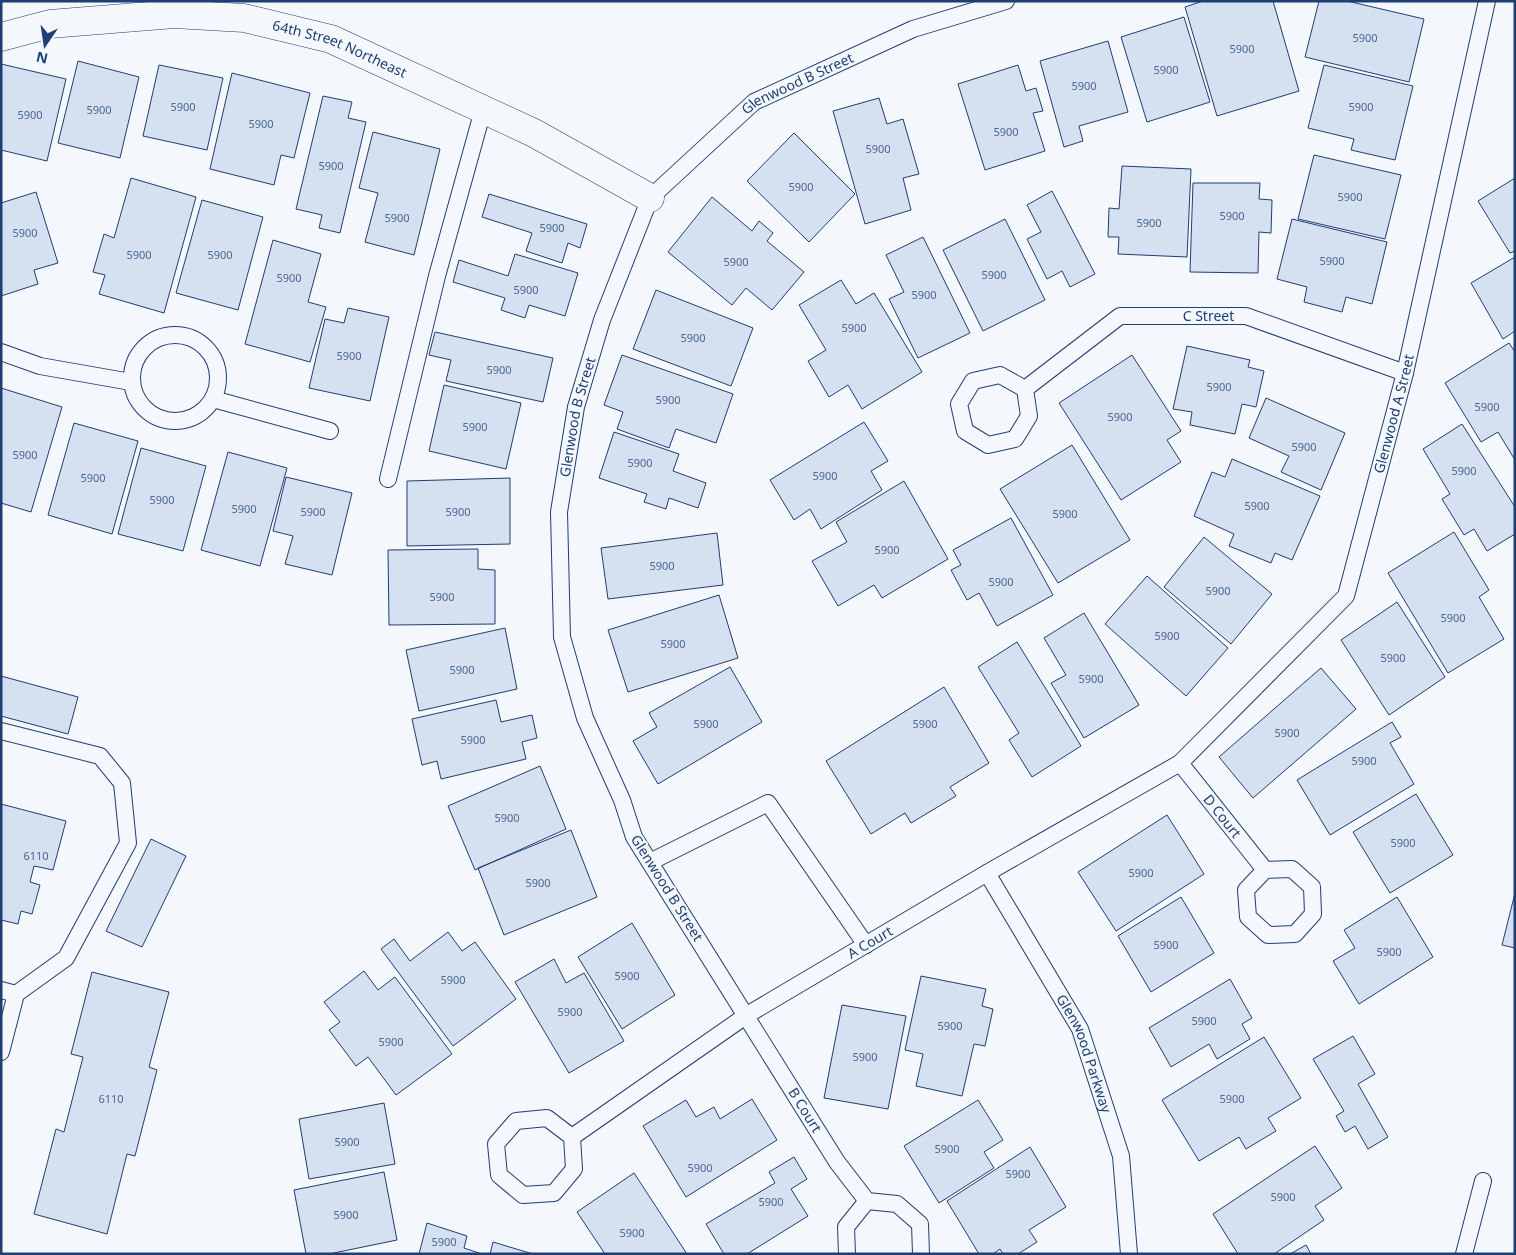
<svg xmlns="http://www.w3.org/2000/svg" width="1516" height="1255" viewBox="0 0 1516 1255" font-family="'Noto Sans',sans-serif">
  <rect width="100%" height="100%" fill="#f4f7fb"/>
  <!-- building -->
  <path fill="#d5e0f0" stroke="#1d3f73" d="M 1203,1 L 1273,1 L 1299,91 L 1217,116 L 1185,7 Z
    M 1319,1 L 1347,1 L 1424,19 L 1409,82 L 1305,57 Z
    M 1184,17 L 1210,102 L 1147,122 L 1121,37 Z
    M 1108,41 L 1128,112 L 1079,126 L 1083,141 L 1064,147 L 1040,61 Z
    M 78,61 L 139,77 L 120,158 L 58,143 Z
    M 1,64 L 66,79 L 47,161 L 1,150 Z
    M 159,65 L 223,78 L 207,150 L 143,136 Z
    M 1018,65 L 1026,91 L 1036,88 L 1043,111 L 1033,113 L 1045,151 L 985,170 L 958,84 Z
    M 1324,65 L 1413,86 L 1395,160 L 1351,150 L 1354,139 L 1308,128 Z
    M 232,73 L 310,93 L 294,158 L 281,155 L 274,185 L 210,169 Z
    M 323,96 L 352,102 L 348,118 L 366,122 L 340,233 L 319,228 L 322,215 L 296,209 Z
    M 879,98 L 887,124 L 903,119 L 919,174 L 903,178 L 911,210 L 865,224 L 833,111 Z
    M 373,132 L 440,149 L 414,255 L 365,242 L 378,193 L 359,188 Z
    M 794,133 L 855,194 L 809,242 L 747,181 Z
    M 1314,155 L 1401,175 L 1385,239 L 1298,219 Z
    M 1122,166 L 1191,169 L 1187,257 L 1118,254 L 1119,237 L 1108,237 L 1109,208 L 1119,209 Z
    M 131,178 L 196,197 L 164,313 L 99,294 L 105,275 L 93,272 L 104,234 L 114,238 Z
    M 1515,178 L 1515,251 L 1510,253 L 1478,201 Z
    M 1193,183 L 1260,183 L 1259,199 L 1272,200 L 1271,233 L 1259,232 L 1258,273 L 1190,272 Z
    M 1052,191 L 1095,274 L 1070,287 L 1062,271 L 1047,279 L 1027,239 L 1041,232 L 1027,205 Z
    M 36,192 L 58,263 L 34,270 L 38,284 L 1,296 L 1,203 Z
    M 489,194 L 587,224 L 580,248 L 568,243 L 562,263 L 526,251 L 532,233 L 482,217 Z
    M 712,197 L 752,231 L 759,221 L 773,233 L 767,241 L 804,272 L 772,310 L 746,288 L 732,305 L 668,252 Z
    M 202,200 L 263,217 L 238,310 L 176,293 Z
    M 1005,219 L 1045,300 L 983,331 L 943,250 Z
    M 1292,219 L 1387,242 L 1372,304 L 1346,297 L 1342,312 L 1304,302 L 1307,287 L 1277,279 Z
    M 923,237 L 970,333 L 918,358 L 889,299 L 904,292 L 886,255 Z
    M 273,240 L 321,254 L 308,302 L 326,307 L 310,362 L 245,344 Z
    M 515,254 L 578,273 L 565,316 L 529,305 L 525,318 L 501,310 L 505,298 L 453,282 L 459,260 L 508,276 Z
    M 1515,257 L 1515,331 L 1503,339 L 1471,283 Z
    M 841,280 L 856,304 L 874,293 L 922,372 L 862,409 L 848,385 L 829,397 L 808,361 L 826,350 L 799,305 Z
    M 656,290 L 753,328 L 731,386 L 633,349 Z
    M 348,308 L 389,317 L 370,401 L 309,388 L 325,319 L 344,323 Z
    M 435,332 L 553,358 L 543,402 L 446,381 L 451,360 L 429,355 Z
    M 1509,343 L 1515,352 L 1515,460 L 1498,432 L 1481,442 L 1445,383 Z
    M 1187,346 L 1250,360 L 1248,367 L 1264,371 L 1256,407 L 1242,404 L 1235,434 L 1190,425 L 1192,412 L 1173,409 Z
    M 622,355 L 733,394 L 716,443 L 676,429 L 669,448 L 617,429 L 623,412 L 604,405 Z
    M 1132,355 L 1181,431 L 1167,440 L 1181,462 L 1121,500 L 1059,403 Z
    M 444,385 L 521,403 L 506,469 L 429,451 Z
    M 1,388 L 62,407 L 31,512 L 1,503 Z
    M 1266,398 L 1345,433 L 1321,490 L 1281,472 L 1289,456 L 1249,438 Z
    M 864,422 L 888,461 L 871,471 L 882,490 L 821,529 L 810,509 L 794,520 L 770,480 Z
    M 74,423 L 138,441 L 112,534 L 48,515 Z
    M 1462,424 L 1515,507 L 1515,534 L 1487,551 L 1474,529 L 1464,535 L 1442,499 L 1450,494 L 1423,449 Z
    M 614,432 L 679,454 L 673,471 L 706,483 L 698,508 L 669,498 L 666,509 L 644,502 L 647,494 L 599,478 Z
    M 1072,445 L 1130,540 L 1058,583 L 1000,489 Z
    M 141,448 L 206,466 L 183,551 L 118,534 Z
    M 228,452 L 287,468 L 260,566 L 201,550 Z
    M 1232,459 L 1320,496 L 1292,560 L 1275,553 L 1271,563 L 1229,546 L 1234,534 L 1194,516 L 1212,472 L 1225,477 Z
    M 286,477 L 352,493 L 332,575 L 285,564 L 293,536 L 273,531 Z
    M 510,478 L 510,544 L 407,546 L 407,481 Z
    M 904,481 L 948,559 L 882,598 L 874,585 L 838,606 L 812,561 L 847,542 L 836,522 Z
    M 1011,518 L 1053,595 L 997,626 L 979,593 L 967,600 L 951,570 L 961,565 L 953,550 Z
    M 1454,532 L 1489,590 L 1479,597 L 1504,639 L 1448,673 L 1388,573 Z
    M 717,533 L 723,585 L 608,599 L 601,548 Z
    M 1204,537 L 1272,594 L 1231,644 L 1164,587 Z
    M 478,549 L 478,569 L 495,570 L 495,624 L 389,625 L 388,550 Z
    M 1147,576 L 1228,648 L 1186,696 L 1105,624 Z
    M 719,595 L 738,658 L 628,692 L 608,630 Z
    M 1397,602 L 1445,677 L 1389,715 L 1341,640 Z
    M 1084,613 L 1139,705 L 1084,738 L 1051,683 L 1066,675 L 1044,638 Z
    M 505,628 L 517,689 L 419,711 L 406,650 Z
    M 1017,642 L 1081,746 L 1032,777 L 1009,740 L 1019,733 L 978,667 Z
    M 730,667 L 762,722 L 658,784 L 633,741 L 657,727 L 649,713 Z
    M 1321,668 L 1356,709 L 1253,798 L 1219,757 Z
    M 1,676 L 78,697 L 68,734 L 1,716 Z
    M 944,687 L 989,763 L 950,787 L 956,796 L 911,823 L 905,813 L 871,834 L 826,761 Z
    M 496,700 L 501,722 L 532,715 L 537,738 L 522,742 L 526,759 L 441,779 L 437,761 L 422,765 L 412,719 Z
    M 1392,722 L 1401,737 L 1390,743 L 1414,784 L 1330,835 L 1297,780 Z
    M 540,766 L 566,829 L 475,870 L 448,806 Z
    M 1416,794 L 1453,855 L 1390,893 L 1353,832 Z
    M 1,804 L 66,821 L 53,870 L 34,866 L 30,882 L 40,885 L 32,914 L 21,911 L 18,924 L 1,920 Z
    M 1167,815 L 1204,874 L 1116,931 L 1078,872 Z
    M 571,830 L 597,897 L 504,935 L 478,868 Z
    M 151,839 L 186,856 L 142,947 L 106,931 Z
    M 1515,893 L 1515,948 L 1502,945 Z
    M 1181,897 L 1214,953 L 1151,992 L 1118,936 Z
    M 1397,897 L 1433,957 L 1359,1004 L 1333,961 L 1355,948 L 1344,930 Z
    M 632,923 L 675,995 L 622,1029 L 578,957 Z
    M 448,932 L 462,951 L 475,942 L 516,999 L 453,1046 L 381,949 L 394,939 L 410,961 Z
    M 554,959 L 566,983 L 584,973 L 624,1041 L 569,1073 L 515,982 Z
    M 364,971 L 378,990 L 395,977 L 452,1054 L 396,1095 L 368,1057 L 356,1066 L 329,1030 L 340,1022 L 324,1002 Z
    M 92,972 L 169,992 L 149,1067 L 157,1070 L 135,1156 L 127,1154 L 107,1234 L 34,1214 L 56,1129 L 64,1132 L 83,1057 L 71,1054 Z
    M 921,976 L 986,989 L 982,1006 L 993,1009 L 985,1046 L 974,1044 L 962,1096 L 916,1086 L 923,1054 L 905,1050 Z
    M 1230,979 L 1252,1018 L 1242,1024 L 1250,1039 L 1217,1059 L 1209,1044 L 1171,1067 L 1149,1028 Z
    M 842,1005 L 906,1016 L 888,1109 L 824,1098 Z
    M 1353,1036 L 1375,1074 L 1358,1084 L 1388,1137 L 1368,1149 L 1355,1126 L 1345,1132 L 1336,1116 L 1344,1111 L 1313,1059 Z
    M 1264,1037 L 1301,1098 L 1268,1118 L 1276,1131 L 1246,1149 L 1239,1137 L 1199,1161 L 1162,1100 Z
    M 752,1099 L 777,1140 L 686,1197 L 643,1126 L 686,1100 L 696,1117 L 714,1107 L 720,1119 Z
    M 978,1100 L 1003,1140 L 984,1152 L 994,1168 L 939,1203 L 904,1146 Z
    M 384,1103 L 395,1164 L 309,1179 L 299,1119 Z
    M 1315,1146 L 1342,1188 L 1315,1206 L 1324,1220 L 1274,1254 L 1238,1254 L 1213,1214 Z
    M 1030,1147 L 1066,1207 L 1029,1230 L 1037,1242 L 1018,1254 L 1003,1254 L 1000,1249 L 993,1254 L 979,1254 L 947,1201 Z
    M 794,1157 L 807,1179 L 791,1189 L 808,1216 L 747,1254 L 724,1254 L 706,1224 L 775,1183 L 769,1172 Z
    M 384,1172 L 397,1240 L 329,1254 L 306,1254 L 294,1190 Z
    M 634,1173 L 687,1254 L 605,1254 L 577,1212 Z
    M 427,1223 L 467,1236 L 464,1248 L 482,1254 L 419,1254 Z
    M 493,1242 L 533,1254 L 490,1254 Z
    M 1306,1245 L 1311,1254 L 1290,1254 Z"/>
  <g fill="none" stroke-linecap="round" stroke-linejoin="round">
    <!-- service casing -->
    <g stroke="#1d3f73" stroke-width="18">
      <g id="service">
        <circle cx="175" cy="378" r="43"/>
        <path d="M 1,352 L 40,366 L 131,382"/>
        <path id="s1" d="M 1025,389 L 1000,375 L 973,381 L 959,404 L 965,431 L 988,445 L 1015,439 L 1029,416 L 1025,389 L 1120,316 L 1246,316 L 1405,373"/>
        <path d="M 213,399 L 330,431"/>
        <path d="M 388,479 L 437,276 L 483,110"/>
        <path d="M 1,731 L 100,756 L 122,783 L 128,843 L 66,958 L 16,994 L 1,1052"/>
        <path id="s2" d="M 1180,763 L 1265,870 L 1292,869 L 1312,887 L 1313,914 L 1295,934 L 1268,935 L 1248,917 L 1246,890 L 1265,870"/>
        <path d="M 650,862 L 768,803 L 866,945"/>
        <path id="s3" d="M 987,873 L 1080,1029 L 1121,1156 L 1129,1254"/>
        <path d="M 1,990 L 16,994"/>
        <path id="s4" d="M 572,1137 L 547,1118 L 516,1121 L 496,1144 L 499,1175 L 523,1195 L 554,1193 L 574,1169 L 572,1137 L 747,1015 L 987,873 L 1180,763 L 1346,596 L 1405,373 L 1487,1"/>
        <path d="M 847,1254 L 846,1227 L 867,1201"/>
        <path id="s5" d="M 921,1254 L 920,1224 L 897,1204 L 867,1201 L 837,1162 L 634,837 L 622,800 L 585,718 L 562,637 L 559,512 L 576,407 L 602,320 L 650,198 L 754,102 L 913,29 L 1006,1"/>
        <path d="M 1464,1254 L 1483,1181"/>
      </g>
    </g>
    <!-- minor casing -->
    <g stroke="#1d3f73" stroke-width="29">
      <g id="minor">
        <path id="s6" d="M 1,37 L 50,24 L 174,14 L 244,18 L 331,39 L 534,133 L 650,198"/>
      </g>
    </g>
    <!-- service -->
    <use href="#service" stroke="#f4f7fb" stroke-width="16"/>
    <!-- minor -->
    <use href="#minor" stroke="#f4f7fb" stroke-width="28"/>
  </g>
  <g text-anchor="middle" stroke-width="4" stroke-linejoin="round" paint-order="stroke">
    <!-- number labels -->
    <g font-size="11" fill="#4b6792">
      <text x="1365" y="42">5900</text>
      <text x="1242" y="53">5900</text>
      <text x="1166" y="74">5900</text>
      <text x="1084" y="90">5900</text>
      <text x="183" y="111">5900</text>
      <text x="1361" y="111">5900</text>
      <text x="99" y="114">5900</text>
      <text x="30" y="119">5900</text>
      <text x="261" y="128">5900</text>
      <text x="1006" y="136">5900</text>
      <text x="878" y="153">5900</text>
      <text x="331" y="170">5900</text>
      <text x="801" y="191">5900</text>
      <text x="1350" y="201">5900</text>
      <text x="1232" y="220">5900</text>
      <text x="397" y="222">5900</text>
      <text x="1149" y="227">5900</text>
      <text x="552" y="232">5900</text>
      <text x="25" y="237">5900</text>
      <text x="139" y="259">5900</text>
      <text x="220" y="259">5900</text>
      <text x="1332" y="265">5900</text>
      <text x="736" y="266">5900</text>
      <text x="994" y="279">5900</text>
      <text x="289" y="282">5900</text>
      <text x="526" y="294">5900</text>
      <text x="924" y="299">5900</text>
      <text x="854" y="332">5900</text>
      <text x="693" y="342">5900</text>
      <text x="349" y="360">5900</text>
      <text x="499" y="374">5900</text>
      <text x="1219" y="391">5900</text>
      <text x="668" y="404">5900</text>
      <text x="1487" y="411">5900</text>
      <text x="1120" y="421">5900</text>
      <text x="475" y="431">5900</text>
      <text x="1304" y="451">5900</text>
      <text x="25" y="459">5900</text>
      <text x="640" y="467">5900</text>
      <text x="1464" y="475">5900</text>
      <text x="825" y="480">5900</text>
      <text x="93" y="482">5900</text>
      <text x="162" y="504">5900</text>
      <text x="1257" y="510">5900</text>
      <text x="244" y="513">5900</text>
      <text x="313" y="516">5900</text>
      <text x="458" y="516">5900</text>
      <text x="1065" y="518">5900</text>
      <text x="887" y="554">5900</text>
      <text x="662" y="570">5900</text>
      <text x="1001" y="586">5900</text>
      <text x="1218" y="595">5900</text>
      <text x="442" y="601">5900</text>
      <text x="1453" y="622">5900</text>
      <text x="1167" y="640">5900</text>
      <text x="673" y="648">5900</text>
      <text x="1393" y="662">5900</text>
      <text x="462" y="674">5900</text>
      <text x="1091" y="683">5900</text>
      <text x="706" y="728">5900</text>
      <text x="925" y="728">5900</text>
      <text x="1287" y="737">5900</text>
      <text x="473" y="744">5900</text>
      <text x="1364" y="765">5900</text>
      <text x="507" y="822">5900</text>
      <text x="1403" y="847">5900</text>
      <text x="36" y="860">6110</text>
      <text x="1141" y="877">5900</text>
      <text x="538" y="887">5900</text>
      <text x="1166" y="949">5900</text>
      <text x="1389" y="956">5900</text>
      <text x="627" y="980">5900</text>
      <text x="453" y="984">5900</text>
      <text x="570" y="1016">5900</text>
      <text x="1204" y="1025">5900</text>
      <text x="950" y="1030">5900</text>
      <text x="391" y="1046">5900</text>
      <text x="865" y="1061">5900</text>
      <text x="111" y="1103">6110</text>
      <text x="1232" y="1103">5900</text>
      <text x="347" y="1146">5900</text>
      <text x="947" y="1153">5900</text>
      <text x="700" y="1172">5900</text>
      <text x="1018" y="1178">5900</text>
      <text x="1283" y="1201">5900</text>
      <text x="771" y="1206">5900</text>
      <text x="346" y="1219">5900</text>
      <text x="632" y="1237">5900</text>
      <text x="444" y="1246">5900</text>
    </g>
    <!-- street labels -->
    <g font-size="14" fill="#1d3f73" stroke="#f4f7fb">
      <text dy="5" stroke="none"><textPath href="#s6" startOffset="346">64th Street Northeast</textPath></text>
      <text dy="5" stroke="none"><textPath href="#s5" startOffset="1378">Glenwood B Street</textPath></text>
      <text dy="5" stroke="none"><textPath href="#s1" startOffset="428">C Street</textPath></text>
      <text dy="5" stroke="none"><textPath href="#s4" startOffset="1388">Glenwood A Street</textPath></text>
      <text dy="5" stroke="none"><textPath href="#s5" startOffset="958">Glenwood B Street</textPath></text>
      <text dy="5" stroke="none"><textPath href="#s2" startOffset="68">D Court</textPath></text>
      <text transform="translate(667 888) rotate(58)" y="5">Glenwood B Street</text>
      <text dy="5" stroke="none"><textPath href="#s4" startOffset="606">A Court</textPath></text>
      <text dy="5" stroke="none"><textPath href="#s3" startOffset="206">Glenwood Parkway</textPath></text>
      <text transform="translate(805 1110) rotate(58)" y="5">B Court</text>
    </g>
  </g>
  <!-- border -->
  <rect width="1516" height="1255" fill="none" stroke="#1d3f73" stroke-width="5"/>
  <!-- north arrow -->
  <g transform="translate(45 45) rotate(193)" stroke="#f4f7fb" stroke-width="4" paint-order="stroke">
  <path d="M0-4L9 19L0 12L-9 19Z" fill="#1d3f73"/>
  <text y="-8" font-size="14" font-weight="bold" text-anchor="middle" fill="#1d3f73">N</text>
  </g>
</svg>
